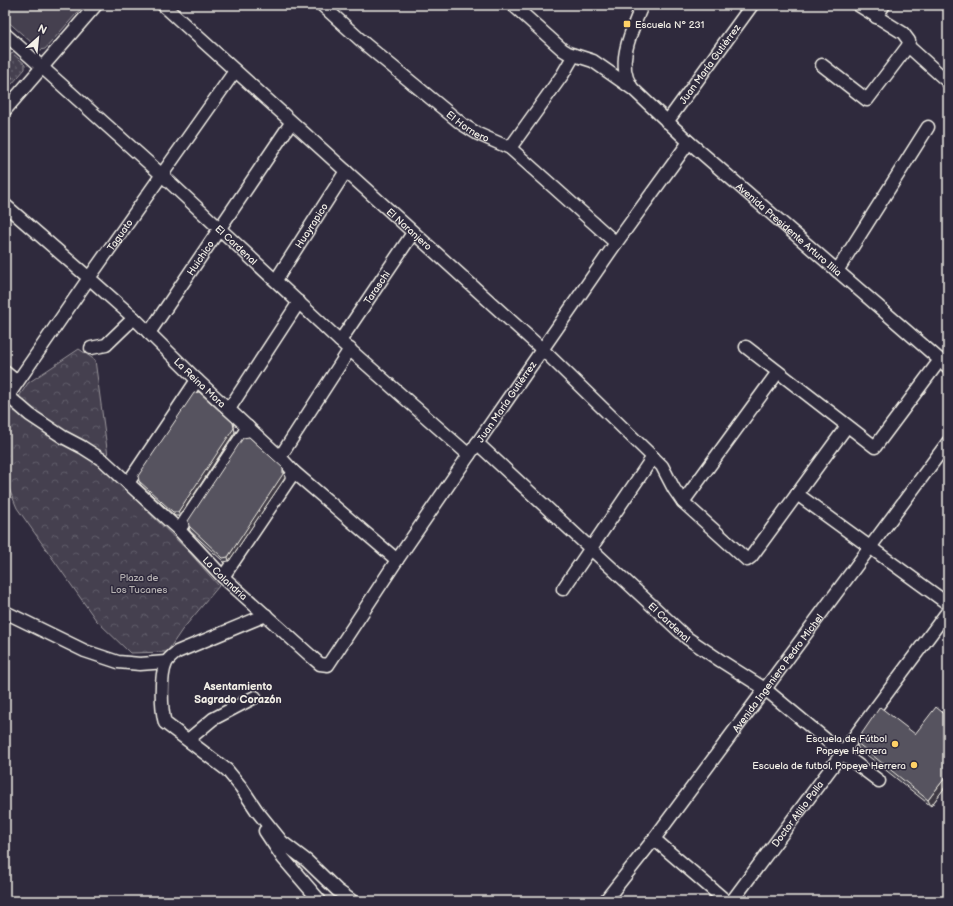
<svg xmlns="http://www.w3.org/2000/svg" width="953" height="906" viewBox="0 0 953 906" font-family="'Balsamiq Sans',sans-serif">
  <defs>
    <pattern id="forest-crowns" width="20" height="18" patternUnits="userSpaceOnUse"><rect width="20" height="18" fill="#454050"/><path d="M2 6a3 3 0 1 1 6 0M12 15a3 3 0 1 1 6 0" fill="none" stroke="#605c69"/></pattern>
    <pattern id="garden-dots" width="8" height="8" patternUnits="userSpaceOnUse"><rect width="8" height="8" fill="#454050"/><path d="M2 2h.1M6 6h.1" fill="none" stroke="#605c69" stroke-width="1.8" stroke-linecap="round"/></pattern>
  </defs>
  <rect width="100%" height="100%" fill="#2f2a3d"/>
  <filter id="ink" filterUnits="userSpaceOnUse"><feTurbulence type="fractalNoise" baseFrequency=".025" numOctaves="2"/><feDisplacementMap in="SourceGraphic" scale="8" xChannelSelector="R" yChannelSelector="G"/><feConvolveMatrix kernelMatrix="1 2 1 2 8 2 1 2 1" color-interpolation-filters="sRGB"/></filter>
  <g filter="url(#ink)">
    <!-- grass -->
    <path fill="#454050" stroke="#9c989c" d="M 5,5 L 84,5 L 45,49 L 40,50 L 5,19 Z"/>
    <!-- forest -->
    <path fill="url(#forest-crowns)" stroke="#9c989c" d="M 79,349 L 95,360 L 108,456 L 122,486 L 189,552 L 219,586 L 182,630 L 167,652 L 130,653 L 96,620 L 17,508 L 5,479 L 5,418 L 28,383 Z"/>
    <!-- garden -->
    <path fill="url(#garden-dots)" stroke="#9c989c" d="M 12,53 L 25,64 L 25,69 L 5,92 L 5,61 Z"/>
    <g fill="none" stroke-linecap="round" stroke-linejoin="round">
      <!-- minor casing -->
      <g stroke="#f4f1e8" stroke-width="15">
        <g id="minor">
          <path id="s1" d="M 163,5 L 543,350 L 662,466 L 674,489 L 683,502 L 747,560 L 751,557 L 847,426"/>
          <path id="s2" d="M 322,5 L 365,44 L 462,124 L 478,134 L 510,148 L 616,243"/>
          <path id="s3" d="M 513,5 L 563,50 L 568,53 L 593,61 L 633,89 L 689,142 L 948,367"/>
          <path d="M 876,17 L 884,5"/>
          <path id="s4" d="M 5,34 L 162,175 L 340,341 L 469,455"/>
          <path d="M 908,46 L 948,82"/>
          <path d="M 822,65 L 867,100 L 908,46 L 909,41 L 903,33 L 858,5"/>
          <path d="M 631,86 C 615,63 633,28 642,5"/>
          <path d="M 5,110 L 96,5"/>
          <path id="s5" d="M 667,122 L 752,5"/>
          <path d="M 510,148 L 563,74 L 574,55"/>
          <path id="s6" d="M 5,205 L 89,278 L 134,318 L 197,380 L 280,457 L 294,472 L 397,560"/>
          <path d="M 837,271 L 928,127"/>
          <path id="s7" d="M 276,280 L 346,171"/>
          <path id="s8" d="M 149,333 L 291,123"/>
          <path id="s9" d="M 340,341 L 413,233"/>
          <path d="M 746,347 L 875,447 L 940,360"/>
          <path d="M 91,348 L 106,345 L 134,318"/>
          <path d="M 5,372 L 17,382"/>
          <path id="s10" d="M 8,396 L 30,415 L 63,437 L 82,447 L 104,461 L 179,530 L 223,577 L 313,658 L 320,664 L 328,665 L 397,560 L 469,455 L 616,243 L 689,142"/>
          <path id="s11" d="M 5,400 L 89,278 L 235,71"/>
          <path d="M 229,409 L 299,302"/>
          <path id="s12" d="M 477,443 L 687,638 L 721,661 L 765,689 L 842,753 L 879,781"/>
          <path d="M 280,457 L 350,349"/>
          <path d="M 128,483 L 197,380"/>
          <path d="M 797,494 L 948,604"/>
          <path d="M 683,502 L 778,372"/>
          <path d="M 179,530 L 248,427"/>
          <path d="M 223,577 L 294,472"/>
          <path d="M 563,589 L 653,457"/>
          <path d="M 5,612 L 85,651 L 118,662 L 140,664 L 166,662"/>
          <path d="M 266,615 L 177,652 C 173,655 168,659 166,663 C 160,676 161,709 165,723 L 227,770 L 241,787 L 257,811 L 282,842 L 307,861 L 337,890 L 352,901"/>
          <path d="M 188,740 L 213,719 L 255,697"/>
          <path d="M 265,831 L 283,858 L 320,901"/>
          <path d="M 654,839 L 726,901"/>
          <path id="s13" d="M 605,901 L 654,839 L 948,442"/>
          <path id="s14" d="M 732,901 L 948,611"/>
        </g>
      </g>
      <!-- minor -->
      <use href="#minor" stroke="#2f2a3d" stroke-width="12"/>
    </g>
    <!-- wall -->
    <path fill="#4a4752" stroke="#f4f1e8" d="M 233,423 L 234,427 L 235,432 L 180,516 L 175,516 L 141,485 L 139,481 Z
      M 283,468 L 284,472 L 285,478 L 229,561 L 224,562 L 190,531 L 189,526 Z
      M 948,717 L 948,783 L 931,806 L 858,748 L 856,742 L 915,734 Z"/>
    <!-- shaded-wall -->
    <path fill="#3c3942" stroke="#f4f1e8" d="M 8,62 L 9,64 L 5,68 L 5,66 Z
      M 10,74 L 12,78 L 6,84 L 5,80 Z
      M 233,423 L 234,427 L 235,432 L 180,516 L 178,512 Z
      M 283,468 L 284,472 L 285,478 L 229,561 L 228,557 Z
      M 948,774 L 948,783 L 931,806 L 928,800 Z"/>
    <!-- building -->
    <path fill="#56525f" stroke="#f4f1e8" d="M 5,60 L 8,62 L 5,66 Z
      M 5,69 L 10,74 L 5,80 Z
      M 199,392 L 233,423 L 234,428 L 178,512 L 173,512 L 139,481 L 138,476 L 194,393 Z
      M 249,437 L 283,468 L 283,474 L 228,557 L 223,558 L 189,526 L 188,521 L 243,438 Z
      M 880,707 L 915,734 L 936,707 L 948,717 L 948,774 L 928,800 L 856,742 Z"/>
  </g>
  <!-- markers -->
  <g fill="#ffd166" stroke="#2f2a3d" stroke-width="1.5">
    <rect x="623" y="20" width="8" height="8" rx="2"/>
    <circle cx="895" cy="744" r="4"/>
    <circle cx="914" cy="765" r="4"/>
  </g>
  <g text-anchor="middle" stroke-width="3" stroke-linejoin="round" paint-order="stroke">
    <!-- poi labels -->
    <g font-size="10" fill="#f4f1e8" stroke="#2f2a3d" text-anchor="end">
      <text x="635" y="28" text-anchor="start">Escuela N° 231</text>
      <text x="887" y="742">Escuela de Fútbol<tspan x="887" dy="12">Popeye Herrera</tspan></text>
      <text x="906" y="769">Escuela de futbol, Popeye Herrera</text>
    </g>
    <!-- street labels -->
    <g font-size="10" fill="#f4f1e8" stroke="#2f2a3d">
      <text dy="4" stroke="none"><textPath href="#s5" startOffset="72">Juan María Gutiérrez</textPath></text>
      <text dy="4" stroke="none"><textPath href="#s2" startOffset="190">El Hornero</textPath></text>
      <text dy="4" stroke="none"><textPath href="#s7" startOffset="65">Huayrapico</textPath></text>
      <text dy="4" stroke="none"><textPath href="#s1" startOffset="333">El Naranjero</textPath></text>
      <text dy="4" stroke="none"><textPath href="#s3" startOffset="358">Avenida Presidente Arturo Illia</textPath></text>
      <text dy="4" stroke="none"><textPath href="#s11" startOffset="201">Taguato</textPath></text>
      <text dy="4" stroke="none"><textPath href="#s4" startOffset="313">El Cardenal</textPath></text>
      <text dy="4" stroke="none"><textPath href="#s8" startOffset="91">Huichico</textPath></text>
      <text dy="4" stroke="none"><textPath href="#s9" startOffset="65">Taraschi</textPath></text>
      <text dy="4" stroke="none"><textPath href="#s6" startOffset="264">La Reina Mora</textPath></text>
      <text dy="4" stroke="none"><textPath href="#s10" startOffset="739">Juan María Gutiérrez</textPath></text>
      <text dy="4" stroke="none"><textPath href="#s10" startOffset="285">La Calandria</textPath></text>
      <text dy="4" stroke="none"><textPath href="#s12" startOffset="263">El Cardenal</textPath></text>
      <text dy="4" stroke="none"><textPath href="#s13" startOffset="286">Avenida Ingeniero Pedro Michel</textPath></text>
      <text dy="4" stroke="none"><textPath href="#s14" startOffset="109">Doctor Atilio Palla</textPath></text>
    </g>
    <!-- park labels -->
    <g font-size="10" fill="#b7b3b3" stroke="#2f2a3d">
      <text x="139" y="581">Plaza de<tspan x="139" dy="12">Los Tucanes</tspan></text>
    </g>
    <!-- neighbourhood labels -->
    <g font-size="11" font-weight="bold" fill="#f4f1e8" stroke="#2f2a3d">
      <text x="238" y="690">Asentamiento<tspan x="238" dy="13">Sagrado Corazón</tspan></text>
    </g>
  </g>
  <!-- margin -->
  <rect width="953" height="906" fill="none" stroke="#2f2a3d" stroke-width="20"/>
  <rect x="10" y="10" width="933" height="886" fill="none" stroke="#f4f1e8" stroke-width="1.5" filter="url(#ink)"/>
  <!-- north arrow -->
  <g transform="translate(38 38) rotate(27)" stroke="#2f2a3d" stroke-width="3" paint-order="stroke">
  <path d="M0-3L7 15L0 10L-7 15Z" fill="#f4f1e8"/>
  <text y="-6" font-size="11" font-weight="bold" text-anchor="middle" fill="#f4f1e8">N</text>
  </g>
</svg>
